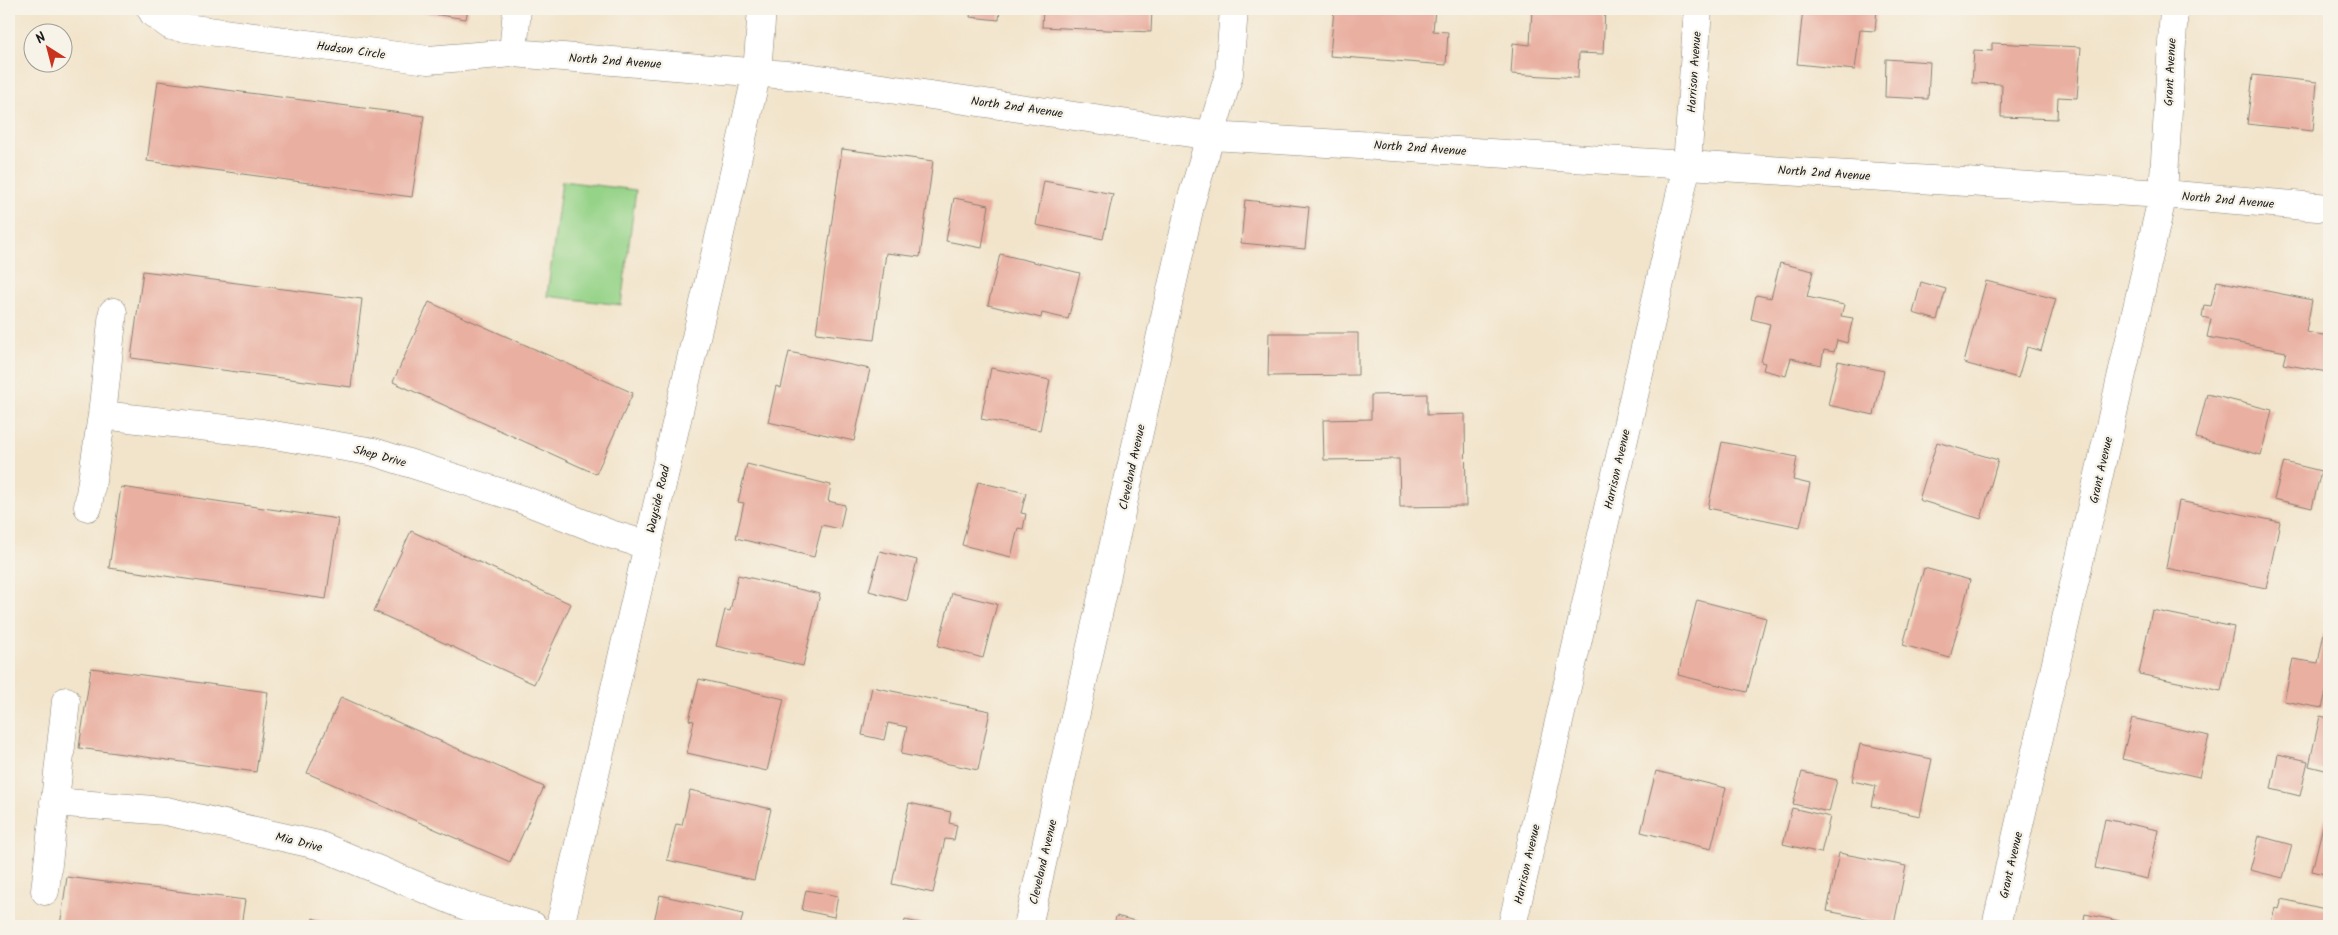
<svg xmlns="http://www.w3.org/2000/svg" width="2338" height="935" viewBox="0 0 2338 935" font-family="Kalam,sans-serif">
  <rect width="100%" height="100%" fill="#f7f3e8"/>
  <filter id="ink" filterUnits="userSpaceOnUse"><feTurbulence type="fractalNoise" baseFrequency=".02" numOctaves="2"/><feDisplacementMap in="SourceGraphic" scale="10" xChannelSelector="R" yChannelSelector="G"/><feConvolveMatrix kernelMatrix="1 2 1 2 8 2 1 2 1" color-interpolation-filters="sRGB"/></filter>
  <filter id="wash" filterUnits="userSpaceOnUse"><feTurbulence type="fractalNoise" baseFrequency=".0096" numOctaves="4" result="noise"/><feDisplacementMap in="SourceGraphic" scale="20" xChannelSelector="R" yChannelSelector="G"/><feGaussianBlur stdDeviation="1.12" result="paint"/><feColorMatrix in="noise" values="0 0 0 0 0 0 0 0 0 0 0 0 0 0 0 0 0 1.4 0 .05"/><feComposite in="paint" operator="in"/></filter>
  <g filter="url(#wash)">
    <rect width="100%" height="100%" fill="#f2e4cb"/>
    <!-- green -->
    <path fill="#95d388" stroke="#587852" d="M 562,181 L 636,190 L 621,305 L 547,296 Z"/>
    <g id="blocks">
      <!-- building -->
      <path fill="#e9afa0" d="M 399,9 L 468,9 L 466,19 Z
        M 878,9 L 920,9 L 919,14 Z
        M 971,9 L 1000,9 L 999,20 L 970,17 Z
        M 1043,9 L 1152,9 L 1151,32 L 1042,27 Z
        M 1334,9 L 1435,9 L 1433,31 L 1448,32 L 1446,65 L 1330,56 Z
        M 1532,9 L 1605,9 L 1603,54 L 1579,53 L 1578,78 L 1511,74 L 1513,43 L 1530,45 Z
        M 1803,9 L 1877,9 L 1875,31 L 1860,30 L 1855,70 L 1797,64 Z
        M 2040,9 L 2053,9 L 2053,11 L 2040,10 Z
        M 1992,43 L 2081,47 L 2077,98 L 2058,97 L 2057,119 L 2001,117 L 2002,84 L 1972,83 L 1974,50 L 1992,51 Z
        M 1886,59 L 1930,62 L 1928,99 L 1885,97 Z
        M 2253,75 L 2317,82 L 2313,131 L 2247,124 Z
        M 158,81 L 424,116 L 412,197 L 147,161 Z
        M 842,149 L 933,161 L 920,257 L 886,253 L 874,340 L 816,333 Z
        M 1044,181 L 1113,194 L 1103,239 L 1036,225 Z
        M 954,198 L 989,205 L 982,248 L 946,241 Z
        M 1245,200 L 1309,207 L 1305,249 L 1241,243 Z
        M 1000,254 L 1080,273 L 1068,319 L 1042,313 L 1041,318 L 988,305 Z
        M 1780,263 L 1813,271 L 1807,297 L 1844,305 L 1841,316 L 1853,318 L 1847,343 L 1837,340 L 1834,352 L 1824,350 L 1821,365 L 1791,358 L 1786,376 L 1763,370 L 1765,363 L 1761,362 L 1770,324 L 1751,319 L 1756,295 L 1771,298 Z
        M 143,271 L 362,299 L 351,387 L 131,358 Z
        M 1986,281 L 2056,299 L 2041,351 L 2027,347 L 2018,378 L 1964,363 Z
        M 2217,281 L 2312,300 L 2306,332 L 2329,336 L 2327,372 L 2283,364 L 2286,352 L 2207,337 L 2211,319 L 2202,317 L 2204,305 L 2211,306 Z
        M 1921,282 L 1946,289 L 1937,320 L 1913,313 Z
        M 429,302 L 633,393 L 596,474 L 393,382 Z
        M 1269,333 L 1358,333 L 1358,375 L 1268,376 Z
        M 789,352 L 870,369 L 854,441 L 768,422 L 776,386 L 781,388 Z
        M 1838,361 L 1884,371 L 1874,415 L 1828,405 Z
        M 991,368 L 1050,380 L 1040,430 L 981,419 Z
        M 1427,394 L 1427,415 L 1465,414 L 1466,506 L 1400,507 L 1399,459 L 1324,460 L 1323,420 L 1371,419 L 1371,395 Z
        M 2207,394 L 2272,410 L 2261,455 L 2196,438 Z
        M 1722,442 L 1797,457 L 1793,480 L 1810,484 L 1800,527 L 1708,508 Z
        M 1937,442 L 1998,460 L 1981,519 L 1919,500 Z
        M 2284,462 L 2321,471 L 2312,508 L 2274,499 Z
        M 747,464 L 831,485 L 828,501 L 845,505 L 840,529 L 822,525 L 814,557 L 736,538 L 744,503 L 738,502 Z
        M 978,482 L 1026,493 L 1021,513 L 1026,514 L 1023,529 L 1018,528 L 1011,557 L 962,545 Z
        M 121,487 L 338,519 L 326,599 L 109,568 Z
        M 2179,501 L 2280,522 L 2266,588 L 2166,568 Z
        M 411,531 L 571,604 L 534,684 L 374,611 Z
        M 880,551 L 917,560 L 907,601 L 869,591 Z
        M 1924,568 L 1970,580 L 1950,658 L 1903,645 Z
        M 738,575 L 820,594 L 803,666 L 716,646 L 725,610 L 730,611 Z
        M 952,593 L 997,604 L 983,658 L 938,646 Z
        M 1697,600 L 1766,618 L 1747,692 L 1678,675 Z
        M 2152,610 L 2234,627 L 2221,691 L 2139,674 Z
        M 2325,627 L 2329,628 L 2329,693 L 2326,692 L 2322,708 L 2284,701 L 2293,659 L 2318,663 Z
        M 91,668 L 268,692 L 256,772 L 79,748 Z
        M 699,679 L 784,699 L 767,771 L 687,753 L 694,721 L 689,720 Z
        M 872,687 L 990,711 L 978,770 L 901,754 L 907,727 L 888,723 L 884,740 L 862,735 Z
        M 341,697 L 544,787 L 510,862 L 307,773 Z
        M 2320,716 L 2329,718 L 2329,771 L 2309,766 Z
        M 2132,718 L 2209,736 L 2199,777 L 2122,759 Z
        M 1860,744 L 1932,759 L 1920,816 L 1872,806 L 1876,786 L 1852,781 Z
        M 2278,754 L 2308,761 L 2300,796 L 2271,789 Z
        M 1656,771 L 1726,788 L 1711,849 L 1641,832 Z
        M 1802,772 L 1837,780 L 1829,812 L 1793,804 Z
        M 690,790 L 771,809 L 754,880 L 667,860 L 676,824 L 682,825 Z
        M 909,803 L 951,812 L 949,823 L 957,825 L 954,840 L 945,839 L 933,893 L 892,884 Z
        M 1792,808 L 1830,817 L 1821,853 L 1783,844 Z
        M 2326,813 L 2329,814 L 2329,875 L 2312,871 Z
        M 2105,819 L 2158,830 L 2148,879 L 2095,868 Z
        M 2259,836 L 2292,845 L 2283,878 L 2250,870 Z
        M 1839,853 L 1906,866 L 1894,924 L 1827,911 Z
        M 67,877 L 245,900 L 241,926 L 60,926 Z
        M 806,890 L 838,896 L 834,917 L 802,910 Z
        M 660,895 L 743,914 L 740,926 L 653,926 Z
        M 2282,899 L 2329,910 L 2329,926 L 2270,926 L 2275,908 L 2279,909 Z
        M 2085,914 L 2139,925 L 2139,926 L 2083,926 Z
        M 1116,916 L 1155,926 L 1114,926 Z
        M 313,918 L 334,926 L 310,926 Z
        M 905,920 L 929,925 L 929,926 L 904,926 Z"/>
    </g>
  </g>
  <g filter="url(#ink)">
    <use href="#blocks" fill-opacity="0" stroke="#878074" stroke-width="1"/>
    <g fill="none" stroke-linecap="round" stroke-linejoin="round">
      <!-- minor casing -->
      <g stroke="#878074" stroke-width="29">
        <path id="minor" d="M 151,9 L 154,14 L 171,26 L 428,60 L 513,53 L 800,76 L 1211,136 L 2163,194 L 2329,208
          M 513,53 L 517,9
          M 102,415 L 262,433 L 374,452 L 521,499 L 610,534 L 647,545
          M 88,507 L 102,415 L 113,312
          M 54,802 L 166,811 L 318,845 L 466,906 L 533,926
          M 45,891 L 66,701
          M 560,926 L 743,134 L 757,72 L 762,9
          M 1028,926 L 1191,201 L 1229,74 L 1234,9
          M 1512,926 L 1687,165 L 1698,9
          M 1996,926 L 2163,194 L 2174,9"/>
      </g>
      <!-- minor -->
      <use href="#minor" stroke="#fff" stroke-width="28"/>
    </g>
  </g>
  <g text-anchor="middle" stroke-width="4.5" stroke-linejoin="round" paint-order="stroke">
    <!-- street labels -->
    <g font-size="12" fill="#1c1c1c" stroke="#f7f3e8">
      <text transform="translate(351 50) rotate(8)" y="4">Hudson Circle</text>
      <text transform="translate(615 61) rotate(4)" y="4">North 2nd Avenue</text>
      <text transform="translate(1694 72) rotate(-86)" y="4">Harrison Avenue</text>
      <text transform="translate(2170 72) rotate(-87)" y="4">Grant Avenue</text>
      <text transform="translate(1017 107) rotate(8)" y="4">North 2nd Avenue</text>
      <text transform="translate(1420 148) rotate(4)" y="4">North 2nd Avenue</text>
      <text transform="translate(1824 173) rotate(4)" y="4">North 2nd Avenue</text>
      <text transform="translate(2228 200) rotate(5)" y="4">North 2nd Avenue</text>
      <text transform="translate(380 456) rotate(15)" y="4">Shep Drive</text>
      <text transform="translate(1132 467) rotate(-78)" y="4">Cleveland Avenue</text>
      <text transform="translate(1617 469) rotate(-77)" y="4">Harrison Avenue</text>
      <text transform="translate(2101 470) rotate(-77)" y="4">Grant Avenue</text>
      <text transform="translate(658 499) rotate(-77)" y="4">Wayside Road</text>
      <text transform="translate(299 842) rotate(14)" y="4">Mia Drive</text>
      <text transform="translate(1043 862) rotate(-77)" y="4">Cleveland Avenue</text>
      <text transform="translate(1527 864) rotate(-77)" y="4">Harrison Avenue</text>
      <text transform="translate(2011 865) rotate(-77)" y="4">Grant Avenue</text>
    </g>
  </g>
  <!-- margin -->
  <rect width="2338" height="935" fill="none" stroke="#f7f3e8" stroke-width="30"/>
  <!-- north arrow -->
  <g transform="translate(48 48) rotate(324)"><circle r="24" fill="#f7f3e8" stroke="#9f9d96"/>
  <path d="M0-4L9 19L0 12L-9 19Z" fill="#c8321e"/>
  <text y="-8" font-size="14" font-weight="bold" text-anchor="middle" fill="#1c1c1c">N</text>
  </g>
</svg>
